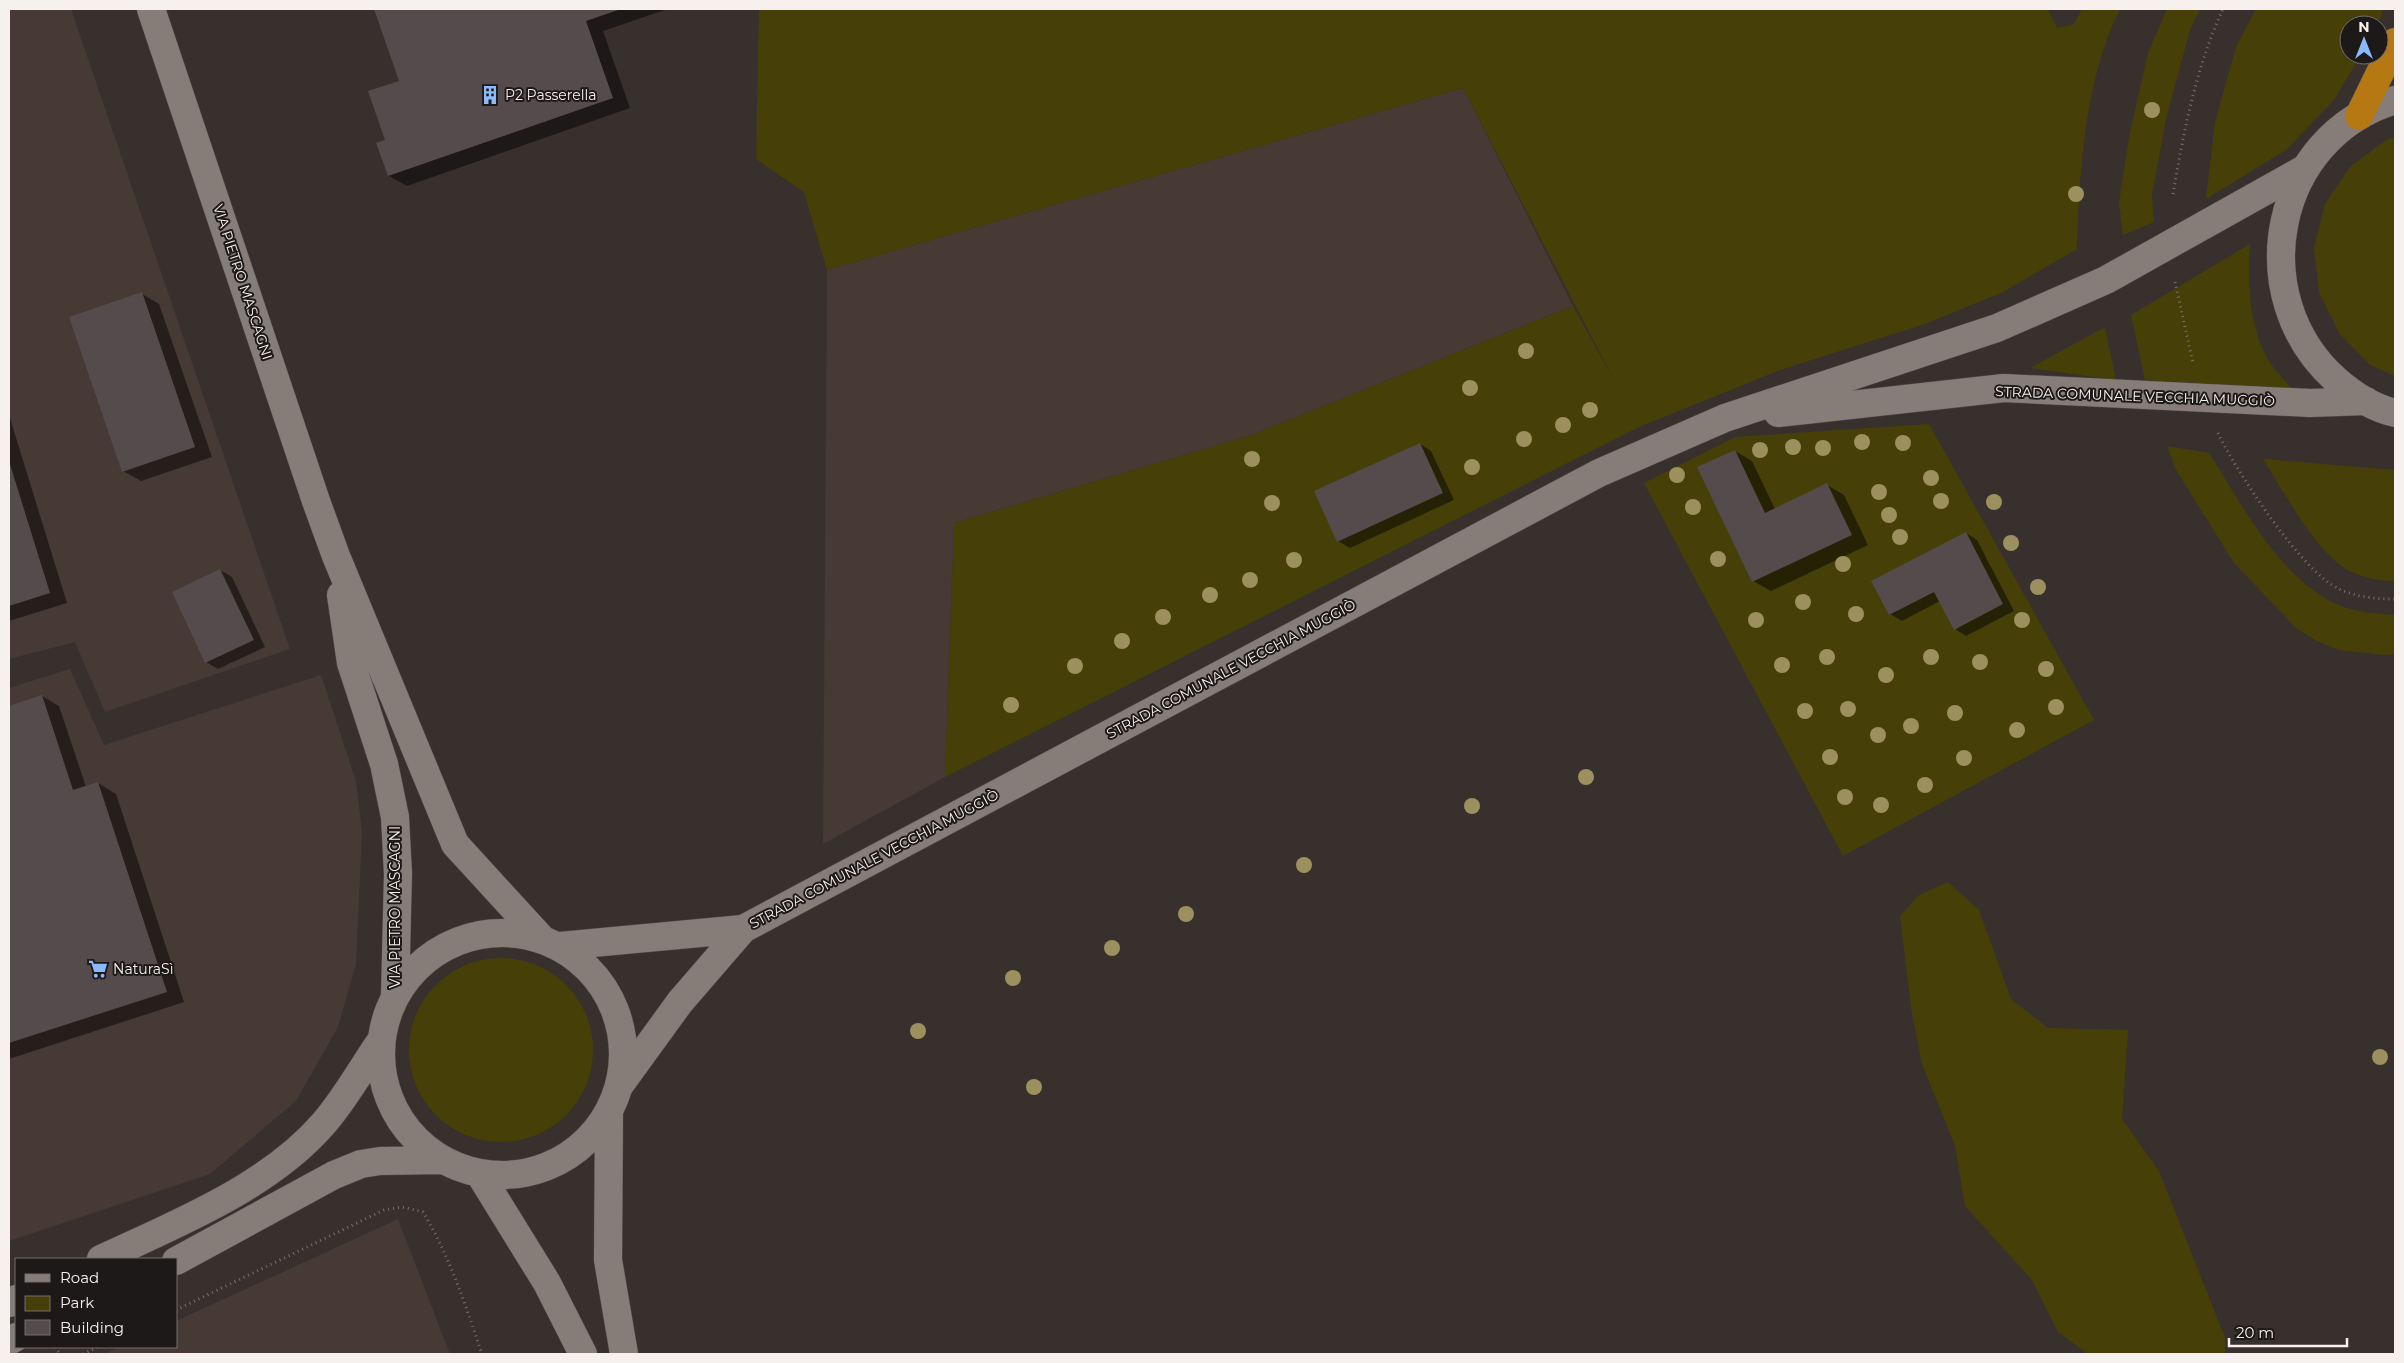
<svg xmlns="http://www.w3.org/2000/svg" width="2404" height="1363" viewBox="0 0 2404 1363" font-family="Montserrat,sans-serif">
  <rect width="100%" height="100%" fill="#38302d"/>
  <!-- built -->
  <path fill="#473933" d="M 9,9 L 71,9 L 290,649 L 105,712 L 75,642 L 9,659 Z
    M 1463,88 L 1573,306 L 1251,435 L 954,523 L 945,777 L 823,844 L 827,270 Z
    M 70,669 L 104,745 L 321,675 L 356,781 L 362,832 L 356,964 L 338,1027 L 296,1101 L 210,1174 L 9,1241 L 9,688 Z
    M 398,1219 L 450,1354 L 104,1354 L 120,1347 L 176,1347 L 176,1321 Z"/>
  <!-- green -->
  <path fill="#473f08" d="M 759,9 L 2048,9 L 2057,28 L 2074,24 L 2082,9 L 2120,9 C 2085,79 2079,171 2077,249 L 2003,292 L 1925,324 L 1780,370 L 1639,427 L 945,777 L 954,523 L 1251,435 L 1573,306 L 1616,384 L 1463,88 L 827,270 L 804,192 L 756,159 Z
    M 2167,9 L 2200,9 L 2190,30 L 2166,119 L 2152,195 L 2154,222 L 2123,235 L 2119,203 L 2129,137 L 2148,53 Z
    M 2256,9 L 2383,9 L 2378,25 L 2349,25 L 2349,55 L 2361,55 L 2334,100 L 2286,150 L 2206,199 L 2215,122 L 2236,47 Z
    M 2395,137 L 2395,376 L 2370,365 L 2339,333 L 2319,292 L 2314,248 L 2325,204 L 2350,167 L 2386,140 Z
    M 2250,244 C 2247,283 2249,323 2267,358 C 2273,369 2284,379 2291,388 L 2145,380 L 2131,315 Z
    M 2105,327 L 2116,380 L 2030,368 Z
    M 1929,424 L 2094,720 L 1843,856 L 1644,483 L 1735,437 Z
    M 2167,446 L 2209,453 C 2243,506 2275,571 2332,602 C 2348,611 2377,614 2395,615 L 2395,654 L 2384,655 L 2339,650 L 2317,641 L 2297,629 L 2234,563 L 2175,468 Z
    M 2263,459 L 2395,470 L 2395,581 C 2380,581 2364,578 2350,571 C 2317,555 2283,490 2263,459 Z
    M 1948,882 L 1979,910 L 2011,999 L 2048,1028 L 2128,1030 L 2122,1119 L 2159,1171 L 2225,1338 L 2225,1354 L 2088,1354 L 2058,1332 L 2032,1280 L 1965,1206 L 1955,1146 L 1922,1064 L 1911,1008 L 1900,916 L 1919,895 Z
    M409 1050a92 92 0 1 1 184 0a92 92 0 1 1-184 0Z"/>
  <!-- shadow -->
  <path fill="#0007" d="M 375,9 L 668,9 L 603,31 L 630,108 L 407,186 L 389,176 L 386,141 L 401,82 Z
    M 142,294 L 159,304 L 212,457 L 141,481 L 123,471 Z
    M 9,415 L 67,603 L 9,621 Z
    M 1420,444 L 1431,451 L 1454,500 L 1350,548 L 1338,541 Z
    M 1735,451 L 1752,461 L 1775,509 L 1827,485 L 1844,495 L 1868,545 L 1771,591 L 1753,581 Z
    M 1966,533 L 1977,540 L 2014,611 L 1966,636 L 1955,629 L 1940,601 L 1902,621 L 1890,614 Z
    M 220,570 L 232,577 L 265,647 L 218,669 L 206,662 Z
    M 42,696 L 59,706 L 86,787 L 98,783 L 116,794 L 184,1002 L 9,1059 L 9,707 Z"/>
  <!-- building -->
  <path fill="#554b4c" d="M 374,9 L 621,9 L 586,21 L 613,98 L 388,176 L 376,143 L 385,140 L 368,91 L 399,81 Z
    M 142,292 L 195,447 L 122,472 L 69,317 Z
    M 1420,443 L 1443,493 L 1337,542 L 1314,491 Z
    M 1735,450 L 1765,513 L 1827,483 L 1852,535 L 1752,582 L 1697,467 Z
    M 9,461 L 50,593 L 9,606 Z
    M 1966,532 L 2003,604 L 1954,630 L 1934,592 L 1889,615 L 1871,581 Z
    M 220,569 L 254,640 L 205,663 L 172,592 Z
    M 42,695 L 73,790 L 98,782 L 167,992 L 9,1043 L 9,706 Z"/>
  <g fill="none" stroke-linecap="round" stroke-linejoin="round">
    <!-- secondary casing -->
    <g stroke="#534c49" stroke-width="29">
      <path id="secondary" d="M 151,9 L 316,501 L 336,556 L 455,844 L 541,938
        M 2395,100 C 2273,137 2242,296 2336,380 C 2352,394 2374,408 2395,413
        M 1778,413 L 2004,388 L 2310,403 L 2366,401
        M 341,595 L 351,663 L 384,764 L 395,817 L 398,874 L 395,995
        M381 1054a121 121 0 1 1 242 0a121 121 0 1 1-242 0Z
        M 560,946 L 743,929
        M 619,1086 L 680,1002 L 743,929 L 1599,473 L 1725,418 L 1997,328 L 2106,280 L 2306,168
        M 609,1111 L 608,1260 L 624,1354
        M 479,1173 L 547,1283 L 583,1354
        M 101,1259 C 176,1224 269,1187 324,1123 C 345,1099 362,1068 380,1042
        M 176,1261 L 334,1175 L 361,1164 L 380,1161 L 443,1160
        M 9,1303 L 16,1299
        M 9,1341 L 16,1337"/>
    </g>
    <!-- highway casing -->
    <g stroke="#534c49" stroke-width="29">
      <path id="highway" d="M 2359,116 L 2395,42"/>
    </g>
    <!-- path -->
    <path stroke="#78716e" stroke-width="3" stroke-dasharray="1 4" stroke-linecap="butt" d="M 2173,194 C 2184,130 2196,67 2223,9
      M 2175,282 L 2193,363
      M 2218,433 C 2236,471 2302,572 2339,589 C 2356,597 2377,599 2395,599
      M 176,1310 L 384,1210 L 402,1207 L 423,1212 C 449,1255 466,1306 482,1354
      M 55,1347 L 60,1354
      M 83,1354 L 98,1347"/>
    <!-- secondary -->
    <use href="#secondary" stroke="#867d79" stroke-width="28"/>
    <!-- highway -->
    <use href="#highway" stroke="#b67813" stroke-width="28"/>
  </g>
  <!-- trees -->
  <g fill="#9c915e">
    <circle cx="2152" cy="110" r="8"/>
    <circle cx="2076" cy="194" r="8"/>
    <circle cx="1526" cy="351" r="8"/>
    <circle cx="1470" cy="388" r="8"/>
    <circle cx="1590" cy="410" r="8"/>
    <circle cx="1563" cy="425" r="8"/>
    <circle cx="1524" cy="439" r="8"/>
    <circle cx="1862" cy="442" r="8"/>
    <circle cx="1903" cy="443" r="8"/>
    <circle cx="1793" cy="447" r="8"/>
    <circle cx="1823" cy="448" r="8"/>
    <circle cx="1760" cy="450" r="8"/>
    <circle cx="1252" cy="459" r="8"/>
    <circle cx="1472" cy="467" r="8"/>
    <circle cx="1677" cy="475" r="8"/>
    <circle cx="1931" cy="478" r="8"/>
    <circle cx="1879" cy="492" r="8"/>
    <circle cx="1941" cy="501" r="8"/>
    <circle cx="1994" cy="502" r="8"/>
    <circle cx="1272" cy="503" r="8"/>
    <circle cx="1693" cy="507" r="8"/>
    <circle cx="1889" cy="515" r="8"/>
    <circle cx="1900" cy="537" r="8"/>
    <circle cx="2011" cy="543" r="8"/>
    <circle cx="1718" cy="559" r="8"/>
    <circle cx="1294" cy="560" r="8"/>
    <circle cx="1843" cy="564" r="8"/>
    <circle cx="1250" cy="580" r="8"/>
    <circle cx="2038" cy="587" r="8"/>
    <circle cx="1210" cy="595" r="8"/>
    <circle cx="1803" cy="602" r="8"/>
    <circle cx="1856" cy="614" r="8"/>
    <circle cx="1163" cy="617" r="8"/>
    <circle cx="1756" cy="620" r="8"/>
    <circle cx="2022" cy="620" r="8"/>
    <circle cx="1122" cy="641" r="8"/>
    <circle cx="1827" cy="657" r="8"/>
    <circle cx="1931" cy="657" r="8"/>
    <circle cx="1980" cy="662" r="8"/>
    <circle cx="1782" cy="665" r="8"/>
    <circle cx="1075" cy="666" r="8"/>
    <circle cx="2046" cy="669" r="8"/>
    <circle cx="1886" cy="675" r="8"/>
    <circle cx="1011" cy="705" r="8"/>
    <circle cx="2056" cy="707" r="8"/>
    <circle cx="1848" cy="709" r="8"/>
    <circle cx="1805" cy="711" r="8"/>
    <circle cx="1955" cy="713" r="8"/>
    <circle cx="1911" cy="726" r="8"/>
    <circle cx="2017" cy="730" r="8"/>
    <circle cx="1878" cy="735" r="8"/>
    <circle cx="1830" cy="757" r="8"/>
    <circle cx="1964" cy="758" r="8"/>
    <circle cx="1586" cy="777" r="8"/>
    <circle cx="1925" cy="785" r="8"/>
    <circle cx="1845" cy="797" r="8"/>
    <circle cx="1881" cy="805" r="8"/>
    <circle cx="1472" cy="806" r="8"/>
    <circle cx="1304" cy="865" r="8"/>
    <circle cx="1186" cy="914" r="8"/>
    <circle cx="1112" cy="948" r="8"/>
    <circle cx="1013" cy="978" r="8"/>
    <circle cx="918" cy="1031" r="8"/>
    <circle cx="2380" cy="1057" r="8"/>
    <circle cx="1034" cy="1087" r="8"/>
  </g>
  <!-- icons -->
  <defs>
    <g id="building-bare" transform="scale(1.5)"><path d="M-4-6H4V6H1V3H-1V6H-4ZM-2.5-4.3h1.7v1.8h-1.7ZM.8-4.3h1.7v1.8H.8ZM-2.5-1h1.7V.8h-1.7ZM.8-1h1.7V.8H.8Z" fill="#8abafc" stroke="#1d1918" stroke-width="2.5" paint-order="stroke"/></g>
    <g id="supermarket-bare" transform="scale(1.5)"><path d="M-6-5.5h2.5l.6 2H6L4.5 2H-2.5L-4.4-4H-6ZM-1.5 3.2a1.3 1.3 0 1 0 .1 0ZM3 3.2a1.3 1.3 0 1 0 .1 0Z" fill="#8abafc" stroke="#1d1918" stroke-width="2.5" paint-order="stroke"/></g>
  </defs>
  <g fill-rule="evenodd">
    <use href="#building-bare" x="490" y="95"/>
    <use href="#supermarket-bare" x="98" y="969"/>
  </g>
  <g text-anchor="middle" stroke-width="4" stroke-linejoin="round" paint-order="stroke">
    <!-- poi labels -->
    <g font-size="14" fill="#f6f1ee" stroke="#1d1918" text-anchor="start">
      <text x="505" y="100">P2 Passerella</text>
      <text x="113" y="974">NaturaSì</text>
    </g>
    <!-- street labels -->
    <g font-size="14" fill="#f6f1ee" stroke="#1d1918">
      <text transform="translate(243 282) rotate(72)" y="5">VIA PIETRO MASCAGNI</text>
      <text transform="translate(2135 396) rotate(2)" y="5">STRADA COMUNALE VECCHIA MUGGIÒ</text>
      <text transform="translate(1231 669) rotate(-28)" y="5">STRADA COMUNALE VECCHIA MUGGIÒ</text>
      <text transform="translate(874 859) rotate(-28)" y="5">STRADA COMUNALE VECCHIA MUGGIÒ</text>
      <text transform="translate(395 907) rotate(-90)" y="5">VIA PIETRO MASCAGNI</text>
    </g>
  </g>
  <!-- border -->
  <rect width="2404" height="1363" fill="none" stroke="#f6f1ee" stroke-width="20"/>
  <!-- legend -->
  <rect x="15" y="1258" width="162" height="90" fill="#1d1918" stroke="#746f6e"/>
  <rect x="25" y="1274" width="25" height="8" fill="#867d79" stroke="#746f6e"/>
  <text x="60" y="1283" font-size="15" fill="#f6f1ee">Road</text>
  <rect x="25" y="1296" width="25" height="15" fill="#473f08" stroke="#746f6e"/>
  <text x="60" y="1308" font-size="15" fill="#f6f1ee">Park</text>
  <rect x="25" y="1320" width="25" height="15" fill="#554b4c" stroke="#746f6e"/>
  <text x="60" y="1333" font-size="15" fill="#f6f1ee">Building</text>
  <!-- north arrow -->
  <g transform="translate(2364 40)"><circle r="24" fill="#1d1918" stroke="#746f6e"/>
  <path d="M0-4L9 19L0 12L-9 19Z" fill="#8abafc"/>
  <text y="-8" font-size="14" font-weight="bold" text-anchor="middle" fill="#f6f1ee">N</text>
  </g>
  <!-- scale -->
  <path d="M2229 1338v8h118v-8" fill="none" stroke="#f6f1ee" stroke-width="2.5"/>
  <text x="2236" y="1338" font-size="15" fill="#f6f1ee" stroke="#1d1918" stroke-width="4" paint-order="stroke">20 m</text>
</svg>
